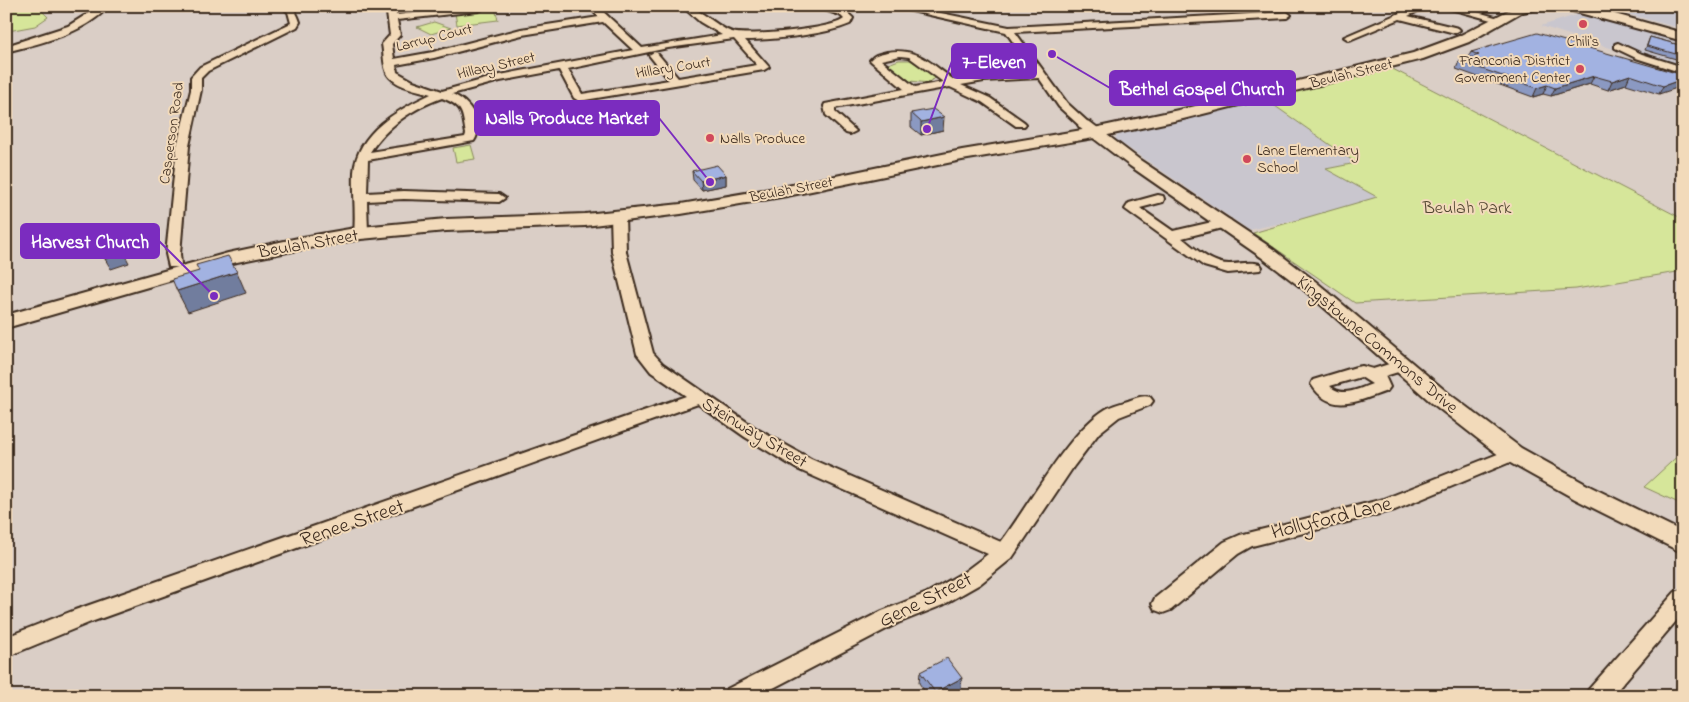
<svg xmlns="http://www.w3.org/2000/svg" width="1689" height="702" viewBox="0 0 1689 702" font-family="'Indie Flower',sans-serif">
  <rect width="100%" height="100%" fill="#dacec6"/>
  <filter id="ink" filterUnits="userSpaceOnUse"><feTurbulence type="fractalNoise" baseFrequency=".02" numOctaves="2"/><feDisplacementMap in="SourceGraphic" scale="10" xChannelSelector="R" yChannelSelector="G"/><feConvolveMatrix kernelMatrix="1 2 1 2 8 2 1 2 1" color-interpolation-filters="sRGB"/></filter>
  <g filter="url(#ink)">
    <!-- built -->
    <path fill="#c9c6ce" d="M 1598,6 L 1683,6 L 1683,29 L 1639,17 Z
      M 1586,12 L 1683,40 L 1683,71 L 1541,26 Z
      M 1258,94 L 1357,163 L 1327,169 L 1377,197 L 1358,206 L 1249,230 L 1115,139 L 1118,135 L 1139,130 L 1134,124 Z"/>
    <!-- green -->
    <path fill="#d6e69a" stroke="#88885c" d="M 6,6 L 37,6 L 48,17 L 35,26 L 8,31 Z
      M 495,8 L 498,20 L 457,25 L 455,13 Z
      M 434,22 L 451,28 L 431,34 L 417,27 Z
      M 899,60 L 910,60 L 937,77 L 930,81 L 929,83 L 910,81 L 888,64 Z
      M 1385,65 L 1683,219 L 1683,271 L 1576,289 L 1355,303 L 1253,233 L 1377,197 L 1326,169 L 1356,163 L 1258,94 L 1386,69 L 1380,66 Z
      M 471,145 L 475,159 L 456,162 L 453,148 Z
      M 1683,451 L 1683,505 L 1644,487 Z"/>
    <g fill="none" stroke-linecap="round" stroke-linejoin="round">
      <!-- minor casing -->
      <g stroke="#3b2a1e" stroke-width="4">
        <path id="minor" d="M 100,6 L 109,6 C 84,34 41,43 6,52 L 6,46 L 68,26 Z
          M 280,6 C 293,6 296,10 300,22 L 297,27 L 208,71 L 201,78 L 201,90 L 189,146 L 180,254 L 181,264 L 179,267 L 169,267 L 166,254 L 177,146 L 191,90 L 191,77 L 200,67 L 291,23 L 288,12 Z
          M 386,6 L 394,6 L 396,15 L 482,6 L 481,10 L 478,11 L 397,20 L 400,35 L 392,44 L 394,59 L 433,52 L 521,29 L 599,17 L 588,6 L 597,6 L 642,48 L 722,35 L 700,22 L 682,6 C 700,6 714,26 732,32 C 747,37 834,29 844,19 L 840,15 L 812,6 C 827,6 843,7 853,18 L 850,24 C 824,35 773,40 745,40 L 769,67 L 764,70 L 579,101 L 574,98 L 559,70 L 500,81 L 452,94 C 470,101 485,124 474,141 L 368,160 L 367,193 L 404,191 L 499,194 L 505,198 L 499,202 L 404,199 L 367,201 L 368,233 L 361,237 L 354,233 C 356,213 353,192 354,172 C 357,132 399,109 431,94 C 418,90 396,87 388,75 C 383,67 384,54 382,44 L 390,35 ZM 603,22 L 633,50 L 500,75 L 442,91 L 413,81 L 397,72 L 396,65 L 434,58 L 522,35 ZM 734,39 L 757,65 L 678,78 L 657,53 L 654,52 L 649,55 L 669,80 L 582,94 L 568,69 L 668,48 ZM 442,98 C 464,106 462,113 466,134 L 465,137 L 370,152 C 387,126 413,108 442,98 Z
          M 889,6 L 907,6 L 1009,27 L 1287,12 L 1291,15 L 1287,18 L 1015,32 L 1067,103 L 1089,123 L 1091,125 L 1089,127 L 1081,127 L 1059,107 L 1039,78 L 984,81 L 961,85 L 990,98 L 1024,122 L 1026,124 L 1024,126 L 1016,126 L 982,102 L 950,87 L 835,108 L 835,112 L 856,131 L 850,134 L 846,133 L 826,115 L 824,106 L 825,104 L 904,89 L 872,62 L 870,60 C 875,54 880,54 887,52 C 918,47 931,64 954,80 L 984,75 L 1034,72 L 1006,32 ZM 900,56 L 909,57 L 943,82 L 915,87 L 881,60 Z
          M 1416,6 L 1428,6 L 1408,16 L 1458,28 L 1460,30 L 1455,33 L 1400,19 L 1352,39 L 1349,40 L 1344,37 Z
          M 1440,6 L 1456,6 L 1506,20 L 1502,23 Z
          M 1618,43 L 1642,54 L 1683,67 L 1683,73 L 1636,58 L 1615,48 L 1615,44 Z
          M 1158,195 L 1163,196 L 1164,199 L 1163,202 L 1140,208 L 1173,231 L 1225,219 L 1230,220 L 1232,223 L 1230,226 L 1182,238 C 1195,248 1211,264 1229,264 C 1239,264 1250,261 1260,264 L 1262,267 L 1260,270 L 1228,273 L 1204,266 L 1125,209 L 1129,203 Z
          M 618,211 L 625,215 L 626,252 L 653,353 L 663,364 L 757,429 L 811,459 L 1001,542 C 1029,505 1068,432 1106,409 C 1113,405 1121,403 1128,401 C 1136,398 1142,395 1150,397 L 1153,401 L 1150,405 L 1119,417 L 1099,433 L 1074,466 L 1012,558 L 980,584 L 943,605 L 898,623 L 758,696 L 723,696 L 727,689 L 882,611 L 927,593 L 964,572 L 988,554 L 797,469 L 745,437 L 698,404 L 91,622 L 6,657 L 6,637 L 75,610 L 686,396 L 651,372 L 637,354 L 612,252 L 611,215 Z
          M 1402,360 L 1408,361 L 1410,365 L 1408,369 L 1385,376 L 1390,387 L 1387,391 C 1358,401 1331,416 1311,384 L 1313,380 L 1356,367 L 1362,366 L 1373,369 ZM 1361,377 L 1372,384 C 1358,389 1342,398 1330,386 Z
          M 1513,448 L 1520,450 L 1522,454 L 1520,458 L 1395,510 L 1252,546 L 1238,554 L 1171,610 L 1163,613 L 1155,610 L 1152,604 L 1155,598 L 1224,542 L 1240,535 L 1384,499 Z
          M 1683,589 L 1683,613 L 1612,696 L 1585,696 L 1589,689 L 1675,592 Z"/>
      </g>
      <!-- tertiary casing -->
      <g stroke="#3b2a1e" stroke-width="4">
        <path id="tertiary" d="M 1085,121 L 1090,122 L 1140,160 L 1273,249 L 1315,281 L 1448,393 L 1521,448 L 1591,487 L 1683,532 L 1683,553 L 1575,499 L 1505,460 L 1432,403 L 1303,289 L 1261,257 L 1130,166 L 1080,128 L 1078,125 Z"/>
      </g>
      <!-- secondary casing -->
      <g stroke="#3b2a1e" stroke-width="4">
        <path id="secondary" d="M 1517,6 L 1532,6 L 1469,42 L 1423,59 L 1183,119 L 1094,138 L 962,160 L 787,196 L 681,214 L 585,226 L 446,231 L 361,239 L 303,249 L 237,262 L 193,274 L 6,328 L 6,315 L 228,253 L 303,237 L 361,227 L 446,219 L 585,214 L 681,204 L 787,186 L 962,150 L 1094,128 L 1183,109 L 1413,53 L 1459,36 Z"/>
      </g>
      <!-- primary casing -->
      <g stroke="#3b2a1e" stroke-width="4">
        <path id="primary" d="M 1518,6 L 1538,6 L 1537,9 L 1523,12 L 1518,11 Z
          M 1564,6 L 1586,6 L 1683,33 L 1683,41 L 1565,9 Z"/>
      </g>
      <!-- minor -->
      <use href="#minor" fill="#f2daba" fill-rule="evenodd"/>
      <!-- tertiary -->
      <use href="#tertiary" fill="#f2daba" fill-rule="evenodd"/>
      <!-- secondary -->
      <use href="#secondary" fill="#f2daba" fill-rule="evenodd"/>
      <!-- primary -->
      <use href="#primary" fill="#f2daba" fill-rule="evenodd"/>
    </g>
    <!-- wall -->
    <path fill="#8b99c2" stroke="#3b2a1e" d="M 1650,37 L 1683,46 L 1683,61 L 1645,50 Z
      M 1471,52 L 1683,75 L 1659,94 L 1626,84 L 1608,90 L 1590,84 L 1551,96 L 1543,94 L 1533,97 L 1456,69 L 1459,61 L 1468,58 Z
      M 911,113 L 943,130 L 921,135 L 911,127 Z
      M 692,171 L 726,175 L 726,185 L 702,190 L 693,180 Z
      M 920,672 L 961,689 L 949,696 L 928,696 L 919,683 Z"/>
    <!-- shaded-wall -->
    <path fill="#717d9e" stroke="#3b2a1e" d="M 1630,75 L 1626,84 L 1608,90 L 1612,81 Z
      M 1594,76 L 1590,84 L 1551,96 L 1555,88 Z
      M 1683,79 L 1683,86 L 1659,94 L 1663,86 Z
      M 1547,85 L 1543,94 L 1533,97 L 1537,88 Z
      M 944,117 L 943,130 L 921,135 L 921,122 Z
      M 726,175 L 726,185 L 702,190 L 701,181 Z
      M 124,253 L 129,263 L 111,269 L 105,259 Z
      M 237,272 L 246,293 L 188,312 L 177,291 Z
      M 962,678 L 961,689 L 949,696 L 934,696 L 935,692 Z"/>
    <!-- building -->
    <path fill="#a2b2e1" stroke="#3b2a1e" d="M 1537,33 L 1683,75 L 1683,79 L 1663,86 L 1630,75 L 1612,81 L 1594,76 L 1555,88 L 1547,85 L 1537,88 L 1459,61 L 1479,55 L 1471,52 Z
      M 1650,37 L 1683,46 L 1683,56 L 1647,46 Z
      M 933,109 L 944,117 L 921,122 L 911,113 Z
      M 717,165 L 726,175 L 701,181 L 692,171 Z
      M 119,244 L 124,253 L 105,259 L 100,250 Z
      M 228,256 L 237,272 L 177,291 L 172,279 L 199,271 L 196,265 Z
      M 947,658 L 962,678 L 935,692 L 920,672 Z"/>
  </g>
  <!-- markers -->
  <g fill="#d1495b" stroke="#f2daba" stroke-width="2">
    <circle cx="1583" cy="24" r="5"/>
    <circle cx="1580" cy="69" r="5"/>
    <circle cx="710" cy="138" r="5"/>
    <circle cx="1247" cy="159" r="5"/>
  </g>
  <g text-anchor="middle" stroke-width="4" stroke-linejoin="round" paint-order="stroke">
    <!-- far-street labels -->
    <g font-size="15" fill="#3b2a1e" stroke="#f2daba">
      <text transform="translate(434 37) rotate(-14)" y="5">Larrup Court</text>
      <text transform="translate(496 65) rotate(-13)" y="5">Hillary Street</text>
      <text transform="translate(673 67) rotate(-9)" y="5">Hillary Court</text>
      <text transform="translate(1351 73) rotate(-14)" y="5">Beulah Street</text>
      <text transform="translate(171 133) rotate(-82)" y="5">Casperson Road</text>
      <text transform="translate(791 189) rotate(-11)" y="5">Beulah Street</text>
    </g>
    <!-- far-poi labels -->
    <g font-size="15" fill="#3b2a1e" stroke="#f2daba" text-anchor="start">
      <text x="1583" y="46" text-anchor="middle">Chili's</text>
      <text x="1570" y="65" text-anchor="end">Franconia District<tspan x="1570" dy="17">Government Center</tspan></text>
      <text x="720" y="143">Nalls Produce</text>
      <text x="1257" y="155">Lane Elementary<tspan x="1257" dy="17">School</tspan></text>
    </g>
    <!-- park labels -->
    <g font-size="18" fill="#524631" stroke="#f2daba">
      <text x="1467" y="213">Beulah Park</text>
    </g>
    <!-- street labels -->
    <g font-size="18" fill="#3b2a1e" stroke="#f2daba">
      <text transform="translate(308 243) rotate(-10)" y="6">Beulah Street</text>
      <text transform="translate(1378 344) rotate(40)" y="6">Kingstowne Commons Drive</text>
      <text transform="translate(755 432) rotate(31)" y="6">Steinway Street</text>
    </g>
    <!-- near-street labels -->
    <g font-size="21" fill="#3b2a1e" stroke="#f2daba">
      <text transform="translate(1331 517) rotate(-14)" y="7">Hollyford Lane</text>
      <text transform="translate(352 522) rotate(-19)" y="7">Renee Street</text>
      <text transform="translate(925 599) rotate(-26)" y="7">Gene Street</text>
    </g>
  </g>
  <!-- callouts -->
  <path fill="none" stroke="#7b2cbf" stroke-width="2" d="M927 129L952 61M1052 54L1110 88M710 182L659 118M214 296L159 241"/>
  <g fill="#7b2cbf" stroke="#f2daba" stroke-width="2">
    <circle cx="927" cy="129" r="5"/>
    <circle cx="1052" cy="54" r="5"/>
    <circle cx="710" cy="182" r="5"/>
    <circle cx="214" cy="296" r="5"/>
  </g>
  <g fill="#7b2cbf" stroke="#7b2cbf" stroke-width="2">
    <rect x="952" y="44" width="84" height="34" rx="5"/>
    <rect x="1110" y="71" width="185" height="34" rx="5"/>
    <rect x="475" y="101" width="184" height="34" rx="5"/>
    <rect x="21" y="224" width="138" height="34" rx="5"/>
  </g>
  <g font-size="19" text-anchor="middle" font-weight="bold" fill="#fff">
    <text x="994" y="68">7-Eleven</text>
    <text x="1202" y="95">Bethel Gospel Church</text>
    <text x="567" y="124">Nalls Produce Market</text>
    <text x="90" y="248">Harvest Church</text>
  </g>
  <!-- margin -->
  <rect width="1689" height="702" fill="none" stroke="#f2daba" stroke-width="25"/>
  <rect x="12" y="12" width="1664" height="677" fill="none" stroke="#3b2a1e" stroke-width="2" filter="url(#ink)"/>
</svg>
